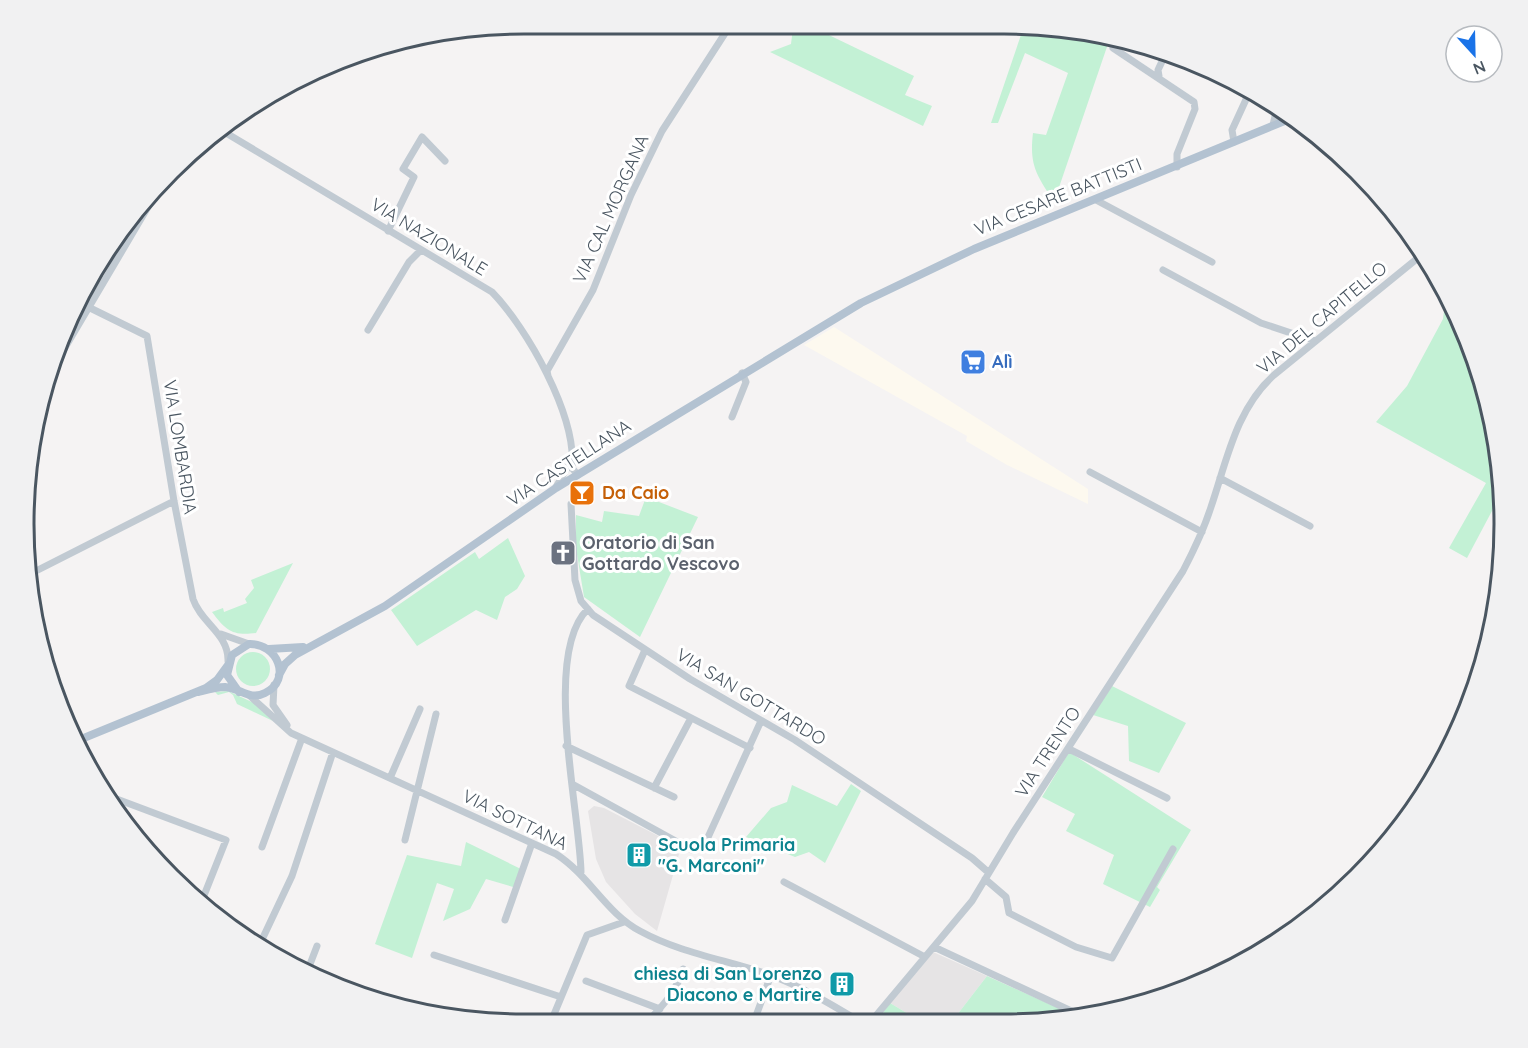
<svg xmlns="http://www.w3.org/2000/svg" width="1528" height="1048" viewBox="0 0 1528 1048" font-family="Quicksand,sans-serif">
  <rect width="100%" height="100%" fill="#f5f3f3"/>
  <!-- commercial -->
  <path fill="#fdf9ef" d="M 834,327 L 1088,489 L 1088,504 L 1007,465 L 966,441 L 967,436 L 804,345 Z"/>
  <!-- education -->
  <path fill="#e6e4e5" d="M 594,806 L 604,808 L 674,844 L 670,850 L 679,854 L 657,931 L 635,914 L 606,882 L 596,859 L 588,811 Z
    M 933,952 L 987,976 L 950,1024 L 925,1024 L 890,1003 Z"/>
  <!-- green -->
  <path fill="#c3f1d5" d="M 788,24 L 806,24 L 914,76 L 905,95 L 932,106 L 923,126 L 770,52 L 791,44 L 793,28 Z
    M 1024,26 L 1101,34 L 1110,38 L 1054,202 C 1037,175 1029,166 1033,133 L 1046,135 L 1068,73 L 1025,53 L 998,123 L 991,123 Z
    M 1446,295 L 1466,333 L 1494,427 L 1501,494 L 1467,558 L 1449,548 L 1486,483 L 1376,422 L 1407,386 L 1443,319 Z
    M 646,497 L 698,517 L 640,637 L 584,597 L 576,548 L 576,515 L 602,522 L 604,511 L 639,516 Z
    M 508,538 L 525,576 L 517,589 L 505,597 L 497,620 L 476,610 L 417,646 L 391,610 L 475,552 L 479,559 Z
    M 293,563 L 256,633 C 233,636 226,631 212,612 L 223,608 L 224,612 L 247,603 L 245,599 L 254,588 L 251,580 Z
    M236 669a17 17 0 1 1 34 0a17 17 0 1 1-34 0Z
    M 1112,686 L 1186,723 L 1159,773 L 1129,761 L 1128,726 L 1093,715 Z
    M 228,691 L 254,703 L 273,721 L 237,704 L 233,695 L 229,692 L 218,695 L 215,692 Z
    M 1069,752 L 1191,830 L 1157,887 L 1160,890 L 1150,907 L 1103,884 L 1114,855 L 1066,831 L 1075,814 L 1042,797 Z
    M 851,784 L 861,791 L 825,863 L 809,852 L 795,857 L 746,837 L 771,808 L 787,802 L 792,785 L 837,806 Z
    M 466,842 L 523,870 L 513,887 L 486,879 L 470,909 L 443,921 L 454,889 L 437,883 L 412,958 L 375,944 L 407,855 L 461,866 Z
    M 987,976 L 1078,1017 L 1004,1024 L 950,1024 Z
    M 890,1003 L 925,1024 L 875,1024 Z"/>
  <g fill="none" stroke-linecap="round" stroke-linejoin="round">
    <!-- minor -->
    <path stroke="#c1cad2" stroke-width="7" d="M 1113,48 L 1194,102 L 1195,109 L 1177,154 L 1177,167
      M 1159,76 L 1158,70 L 1165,55
      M 1273,125 L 1276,112
      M 221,130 L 492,292 C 527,328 577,416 572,468 L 578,475
      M 1234,142 L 1232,130 L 1249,93
      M 1096,200 L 1212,262
      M 388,231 L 414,177 L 403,169 L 422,137 L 445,161
      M 1163,270 L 1261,323 L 1315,341
      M 80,303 L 147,336 L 174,501 L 193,599 C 201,623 229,634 228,661
      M 368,330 L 409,262 L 421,250
      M 53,368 L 148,207
      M 548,376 L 547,371 L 593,290 L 631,195 L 662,131 L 731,24
      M 732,417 L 746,382 L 742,373
      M 1090,472 L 1202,532
      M 1220,478 L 1310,526
      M 556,487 L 572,460
      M 571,504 L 575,580 L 581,601 L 593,615 L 690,679 L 795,740 L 972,858 L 988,872
      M 32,573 L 174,501
      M 221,634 L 249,644
      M 645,650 L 629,686 L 750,748
      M 274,685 L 273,705 L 287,725
      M 250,696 L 291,733 L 556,854 C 590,876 606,913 640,931 C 680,953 727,960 770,975 C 803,987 834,1006 864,1024
      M 566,746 L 674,797
      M 1069,749 L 1167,798
      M 390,778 L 420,709
      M 574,785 L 692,850 L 704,846 L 761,721
      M 654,788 L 691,718
      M 114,798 L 226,840 L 201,903
      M 405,840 L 436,714
      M 262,847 L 302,738
      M 581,872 C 580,813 542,652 588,609
      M 985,879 L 1006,897 L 1009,913 L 1076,947 L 1112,958 L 1173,849
      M 784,882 L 925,957
      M 505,920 L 532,843
      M 259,946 L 292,876 L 333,752
      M 934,947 L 1082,1016
      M 434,955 L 561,997
      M 307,972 L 317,946
      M 586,981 L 660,1009
      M 652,1017 L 669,1024
      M 550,1024 L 587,935 L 624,922
      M 645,1024 C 661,1008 677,991 683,969
      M 753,1024 L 771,975
      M 869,1024 L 972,901 L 1013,833 L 1183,571 C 1194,550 1204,529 1211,507 C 1227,460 1236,409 1274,375 L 1424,253"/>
    <!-- major -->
    <path stroke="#b3c2d1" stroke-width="8" d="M 269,649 L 303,647
      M 279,675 L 285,664 L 295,655 L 385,606 L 556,488 L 861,303 L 974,249 L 1287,120
      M 198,692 C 206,690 216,687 225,687 C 240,688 250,701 265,693 C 293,679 277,643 249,644 L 232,655 L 227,675 L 239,692
      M 74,742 L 206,688 L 217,680 L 228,665"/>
  </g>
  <!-- icons -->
  <defs>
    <g id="supermarket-square" transform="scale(1.35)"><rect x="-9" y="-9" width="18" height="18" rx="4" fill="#3f7fe0" stroke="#fff"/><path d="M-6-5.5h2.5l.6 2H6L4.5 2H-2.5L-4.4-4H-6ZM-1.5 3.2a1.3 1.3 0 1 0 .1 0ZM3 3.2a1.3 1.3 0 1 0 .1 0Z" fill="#fff"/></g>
    <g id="bar-square" transform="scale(1.35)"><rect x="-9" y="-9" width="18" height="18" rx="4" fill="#e8710a" stroke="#fff"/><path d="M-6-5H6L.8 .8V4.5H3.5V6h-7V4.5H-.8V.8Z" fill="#fff"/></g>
    <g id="church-square" transform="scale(1.35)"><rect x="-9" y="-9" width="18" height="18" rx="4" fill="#6b7280" stroke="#fff"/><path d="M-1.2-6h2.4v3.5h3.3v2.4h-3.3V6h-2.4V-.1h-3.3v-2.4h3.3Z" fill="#fff"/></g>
    <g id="building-square" transform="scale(1.35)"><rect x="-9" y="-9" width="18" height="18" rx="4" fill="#0f9aa8" stroke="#fff"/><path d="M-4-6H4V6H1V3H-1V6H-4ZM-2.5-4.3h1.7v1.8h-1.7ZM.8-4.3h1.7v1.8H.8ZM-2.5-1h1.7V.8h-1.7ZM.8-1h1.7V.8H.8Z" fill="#fff"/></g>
  </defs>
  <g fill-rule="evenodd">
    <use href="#supermarket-square" x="973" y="362"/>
    <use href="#bar-square" x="582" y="493"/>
    <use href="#church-square" x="563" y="553"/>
    <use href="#building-square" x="639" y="855"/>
    <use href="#building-square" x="842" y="984"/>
  </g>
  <g text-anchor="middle" stroke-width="6" stroke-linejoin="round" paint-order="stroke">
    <!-- street labels -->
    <g font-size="18" fill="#4a5661" stroke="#fff">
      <text transform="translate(1058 197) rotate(-22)" y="6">VIA CESARE BATTISTI</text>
      <text transform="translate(611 209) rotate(-66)" y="6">VIA CAL MORGANA</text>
      <text transform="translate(429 237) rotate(31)" y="6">VIA NAZIONALE</text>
      <text transform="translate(1322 318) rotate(-40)" y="6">VIA DEL CAPITELLO</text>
      <text transform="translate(180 447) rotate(81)" y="6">VIA LOMBARDIA</text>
      <text transform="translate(569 463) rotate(-33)" y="6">VIA CASTELLANA</text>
      <text transform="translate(751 697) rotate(31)" y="6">VIA SAN GOTTARDO</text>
      <text transform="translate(1048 752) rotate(-57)" y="6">VIA TRENTO</text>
      <text transform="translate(515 820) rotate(26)" y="6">VIA SOTTANA</text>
    </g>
    <!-- shop labels -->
    <g font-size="18" font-weight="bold" fill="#366cbe" stroke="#fff" text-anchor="start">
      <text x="992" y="368">Alì</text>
    </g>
    <!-- food labels -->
    <g font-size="18" font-weight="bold" fill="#c56008" stroke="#fff" text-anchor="start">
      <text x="602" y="499">Da Caio</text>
    </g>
    <!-- worship labels -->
    <g font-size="18" font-weight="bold" fill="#5b616d" stroke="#fff" text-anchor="start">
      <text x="582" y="549">Oratorio di San<tspan x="582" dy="21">Gottardo Vescovo</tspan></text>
    </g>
    <!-- culture labels -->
    <g font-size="18" font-weight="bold" fill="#0d838f" stroke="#fff" text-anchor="start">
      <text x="658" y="851">Scuola Primaria<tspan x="658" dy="21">"G. Marconi"</tspan></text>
      <text x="822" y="980" text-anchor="end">chiesa di San Lorenzo<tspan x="822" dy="21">Diacono e Martire</tspan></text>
    </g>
  </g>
  <!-- crop -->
  <path d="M0 0H1528V1048H0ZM524 34H1004A490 490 0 0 1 1494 524V524A490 490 0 0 1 1004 1014H524A490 490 0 0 1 34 524V524A490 490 0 0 1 524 34Z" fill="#f1f1f2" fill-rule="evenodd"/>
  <path fill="none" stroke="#4a5661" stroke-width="3" d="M524 34H1004A490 490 0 0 1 1494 524V524A490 490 0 0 1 1004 1014H524A490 490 0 0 1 34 524V524A490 490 0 0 1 524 34Z"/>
  <!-- north arrow -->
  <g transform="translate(1474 54) rotate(158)"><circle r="28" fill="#ffffff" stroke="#b7bbc0" stroke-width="1.5"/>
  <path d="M0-4.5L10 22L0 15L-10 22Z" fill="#1a73e8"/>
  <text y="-9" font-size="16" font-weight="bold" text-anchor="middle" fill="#4a5661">N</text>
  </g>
</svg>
